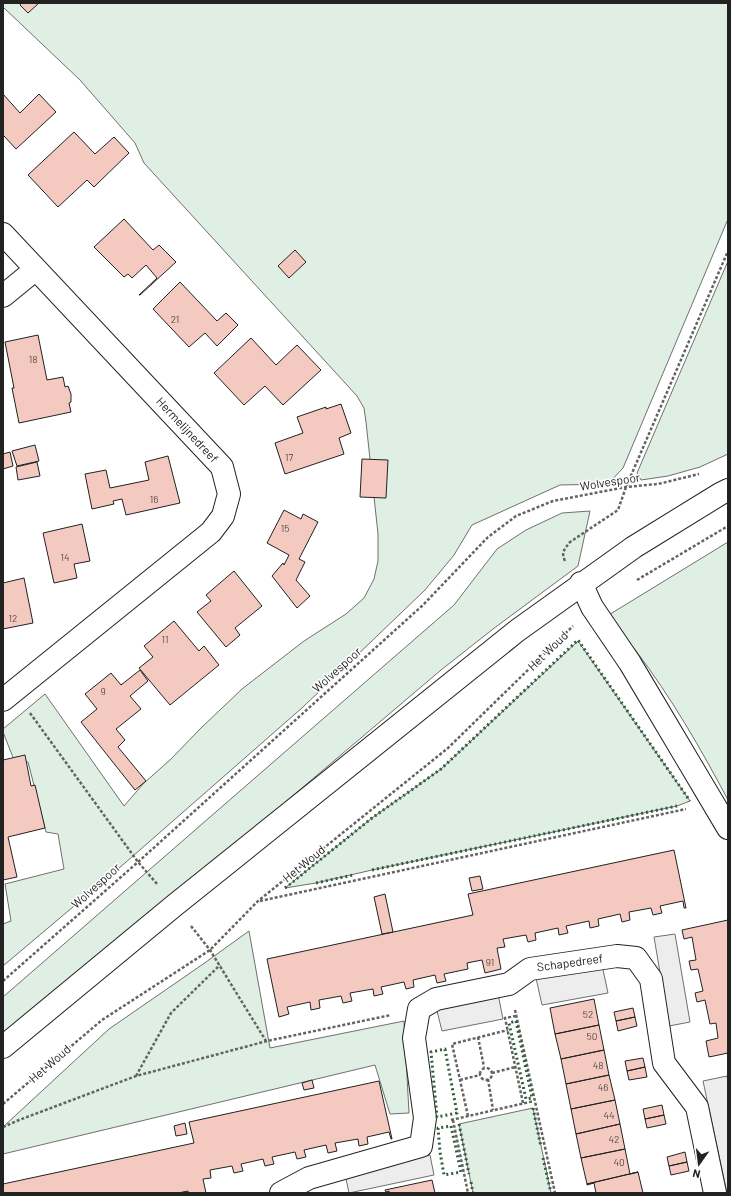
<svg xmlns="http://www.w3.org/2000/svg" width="731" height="1196" viewBox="0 0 731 1196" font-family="Barlow,sans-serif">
  <rect width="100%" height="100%" fill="#fff"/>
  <!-- green -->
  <path fill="#e0efe3" stroke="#6f6f6f" d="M 3,3 L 728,3 L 728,219 L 623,468 L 608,484 L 560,485 L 472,525 L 454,555 L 425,590 L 303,707 L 125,863 L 3,966 L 3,924 L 11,921 L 5,884 L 64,869 L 58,834 L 46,832 L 28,762 L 16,765 L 3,732 L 3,729 L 45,694 L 124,806 L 144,783 L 170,760 L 201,728 L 242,689 L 304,641 L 346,614 L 364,598 L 374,579 L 378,561 L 378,534 L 366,422 L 364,408 L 357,396 L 144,163 L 135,143 L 80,80 L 3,7 Z
    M 728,261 L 728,454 L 700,467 L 668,476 L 641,480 L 637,473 Z
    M 590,511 L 578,566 L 493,629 L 441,670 L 256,827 L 3,1045 L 3,997 L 454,605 L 497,549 L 526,530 L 562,513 Z
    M 728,542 L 728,800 C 701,749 671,697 636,651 C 627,639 616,628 607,616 Z
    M 578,641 L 690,801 L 677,806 L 372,870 L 316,883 L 285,888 L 372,818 L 441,769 Z
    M 249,931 L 270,1048 L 404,1021 L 409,1113 L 390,1114 L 375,1065 L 3,1154 L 3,1127 L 109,1029 L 206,962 Z
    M 533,1108 L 551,1193 L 473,1193 L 459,1124 Z"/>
  <!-- parking -->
  <path fill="#ededed" stroke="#6f6f6f" d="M 675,934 L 690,1022 L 669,1026 L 654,937 Z
    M 602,965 L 608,993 L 542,1005 L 536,978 Z
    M 498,994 L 503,1019 L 442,1031 L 436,1007 Z
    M 727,1076 L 728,1083 L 728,1193 L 727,1193 L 703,1081 Z
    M 430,1155 L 434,1175 L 349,1193 L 345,1174 Z"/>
  <!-- building -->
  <path fill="#f3c9c0" stroke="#222" d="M 21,3 L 39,3 L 28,13 L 20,5 Z
    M 3,94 L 20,113 L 39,94 L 56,112 L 16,149 L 4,136 L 3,137 Z
    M 74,132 L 95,154 L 114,137 L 129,153 L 94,187 L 87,180 L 58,207 L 28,175 Z
    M 124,219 L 153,250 L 159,245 L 176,262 L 140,295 L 139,295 L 157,278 L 146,265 L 132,278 L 128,274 L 124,277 L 94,247 Z
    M 295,250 L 306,262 L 289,278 L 278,266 Z
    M 180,282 L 217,321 L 226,313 L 238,325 L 217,346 L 205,333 L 189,347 L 153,309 Z
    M 38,335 L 47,380 L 63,377 L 65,387 L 68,386 L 71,394 L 71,402 L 69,403 L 71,412 L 19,423 L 12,388 L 14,388 L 5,342 Z
    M 251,338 L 276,365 L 297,345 L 321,370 L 283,405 L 265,386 L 244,405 L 214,373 Z
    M 341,404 L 351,433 L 339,438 L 344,454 L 285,474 L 275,443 L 303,433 L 297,417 L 326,407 L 326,409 Z
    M 35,445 L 39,461 L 17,466 L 12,451 Z
    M 10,452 L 13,466 L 3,469 L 3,454 Z
    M 168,456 L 180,503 L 126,515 L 122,499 L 113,501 L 114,504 L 92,509 L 85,474 L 106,470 L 110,488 L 149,480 L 145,462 Z
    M 362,459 L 388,460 L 386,498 L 360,497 Z
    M 37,462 L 40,476 L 18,480 L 16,467 Z
    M 284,510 L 301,519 L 303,514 L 318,522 L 299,559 L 305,562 L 296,580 L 310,596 L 297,608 L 272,576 L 283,563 L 284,565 L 289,555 L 267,543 Z
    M 82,524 L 90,561 L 74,564 L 77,578 L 54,583 L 43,533 Z
    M 234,571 L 262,606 L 235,628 L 240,635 L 226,647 L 197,612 L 211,601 L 206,595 Z
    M 24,578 L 33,623 L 3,629 L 3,583 Z
    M 174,621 L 199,651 L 204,646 L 219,665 L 170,705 L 139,668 L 153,657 L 144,646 Z
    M 140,670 L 148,681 L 130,696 L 141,709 L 116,729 L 125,740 L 118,747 L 146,781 L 135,790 L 81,722 L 97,709 L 85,694 L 111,673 L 121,685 Z
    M 25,755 L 31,786 L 35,785 L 45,828 L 8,837 L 17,877 L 3,880 L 3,760 Z
    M 674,850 L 686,908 L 684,908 L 683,901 L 660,906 L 662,913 L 653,915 L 651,908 L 629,912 L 630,920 L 622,922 L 620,914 L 598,919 L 599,926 L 590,928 L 589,921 L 566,926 L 568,933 L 559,935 L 558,928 L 535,933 L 536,940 L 528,942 L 526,935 L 503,939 L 505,947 L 497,948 L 501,969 L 485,973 L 482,960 L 467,963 L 468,969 L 444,974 L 446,981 L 437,983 L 435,975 L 413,980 L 414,987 L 406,989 L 404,982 L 381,987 L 383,994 L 374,996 L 373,989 L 350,993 L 352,1001 L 343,1003 L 341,996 L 319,1000 L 320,1008 L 311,1010 L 310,1002 L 287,1007 L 289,1014 L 279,1017 L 267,959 L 473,915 L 468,894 Z
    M 480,876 L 483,889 L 472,891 L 469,878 Z
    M 385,894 L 393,932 L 382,934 L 374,897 Z
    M 728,920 L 728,1053 L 709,1057 L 706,1041 L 718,1038 L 716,1023 L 710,1024 L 705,1000 L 697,1002 L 695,993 L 703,991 L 698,969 L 691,970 L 689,961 L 696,960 L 692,937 L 684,939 L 682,930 Z
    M 594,999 L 599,1025 L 555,1034 L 550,1008 Z
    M 633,1008 L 635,1017 L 616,1021 L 614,1012 Z
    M 635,1017 L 637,1026 L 618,1031 L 616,1021 Z
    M 599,1025 L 604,1050 L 561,1059 L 555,1034 Z
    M 604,1050 L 609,1075 L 566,1084 L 561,1059 Z
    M 643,1058 L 645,1067 L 627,1071 L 625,1061 Z
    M 645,1067 L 647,1077 L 629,1080 L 627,1071 Z
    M 609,1075 L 615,1100 L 571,1109 L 566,1084 Z
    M 312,1080 L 314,1088 L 304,1090 L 302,1083 Z
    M 379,1081 L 392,1139 L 391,1139 L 389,1132 L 367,1137 L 368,1144 L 359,1146 L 358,1139 L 335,1143 L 337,1151 L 328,1153 L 326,1145 L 304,1150 L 306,1157 L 297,1159 L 295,1152 L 272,1157 L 274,1164 L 265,1166 L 263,1159 L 241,1164 L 243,1171 L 234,1173 L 232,1166 L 210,1170 L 211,1178 L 203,1179 L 206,1193 L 189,1193 L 188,1191 L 178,1193 L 3,1193 L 3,1184 L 194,1143 L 189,1122 Z
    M 615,1100 L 620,1124 L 576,1134 L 571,1109 Z
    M 662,1105 L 664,1115 L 645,1119 L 643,1109 Z
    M 664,1115 L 666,1124 L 647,1128 L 645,1119 Z
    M 185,1123 L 187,1134 L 176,1136 L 174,1126 Z
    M 620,1124 L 625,1149 L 581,1158 L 576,1134 Z
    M 625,1149 L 630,1174 L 638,1172 L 587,1184 L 581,1158 Z
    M 685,1152 L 687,1162 L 669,1166 L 667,1157 Z
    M 687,1162 L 689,1171 L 671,1175 L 669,1166 Z
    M 638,1172 L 643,1193 L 596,1193 L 594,1183 L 587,1185 L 587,1184 Z
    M 432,1180 L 435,1193 L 389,1193 L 389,1191 L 386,1192 L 385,1190 Z"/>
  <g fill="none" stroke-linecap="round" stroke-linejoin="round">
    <!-- minor casing -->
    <g stroke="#222" stroke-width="24">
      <path id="minor" d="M 3,234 L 222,467 L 229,494 L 223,516 L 211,532 L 3,700
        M 3,296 L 36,269
        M 581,583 L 592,607 L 630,663 L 728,828
        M 3,1047 L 175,905 L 518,630 L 634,547 L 720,494 L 728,490
        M 281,1193 L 309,1178 L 421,1146 L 425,1118 L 414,1038 L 419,1009 L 436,999 L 509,984 L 530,969 L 617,956 L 636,958 L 651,979 L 664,1063 L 697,1107 L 715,1193"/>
    </g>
    <!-- path -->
    <path stroke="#646464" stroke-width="2.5" stroke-dasharray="3 2" stroke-linecap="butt" d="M 565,561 C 561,552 564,550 570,542 L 618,510 L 626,487 L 728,251
      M 637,580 L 728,526
      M 30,713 L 138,862 L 158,885
      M 260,901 L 686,809
      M 191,926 L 210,950 L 266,1041
      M 3,981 L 138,862 L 423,605 L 488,537 L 516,516 L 553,501 L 626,487 L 658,484 L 699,474
      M 515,1010 L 555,1193
      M 516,1016 L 505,1018 L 523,1103
      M 478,1037 L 484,1067
      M480 1074a6 6 0 1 1 12 0a6 6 0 1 1-12 0Z
      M 492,1073 L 515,1067
      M 136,1076 L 171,1013 L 220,965
      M 488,1079 L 493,1110
      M 460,1080 L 480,1075
      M 3,1104 L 102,1020 L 210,950 L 258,901 L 448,748 L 573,626
      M 468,1116 L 452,1044 L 508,1030
      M 451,1120 L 534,1101
      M 453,1120 L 468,1193
      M 3,1127 L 19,1120 L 136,1076 L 267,1041 L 391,1015"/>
    <!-- minor -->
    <use href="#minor" stroke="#fff" stroke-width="22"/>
    <!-- hedge -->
    <path stroke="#2f5e38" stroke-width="3" stroke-dasharray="2 3" stroke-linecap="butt" d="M 372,870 L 677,806
      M 316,883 L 353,875
      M 285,888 L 372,818 L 441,769 L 578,640 L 690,801
      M 516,1021 L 532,1098 L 526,1099 L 509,1023 Z
      M 445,1049 L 457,1113 L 437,1117 L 431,1052 Z
      M 533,1108 L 541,1147
      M 459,1124 L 469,1174
      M 451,1126 L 461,1172 L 444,1175 L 440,1152 L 438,1128 Z
      M 543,1158 L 551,1193
      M 471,1182 L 473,1193"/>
  </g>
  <g text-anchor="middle" stroke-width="3" stroke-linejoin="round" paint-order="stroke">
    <!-- number labels -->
    <g font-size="10" fill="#564c4a">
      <text x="175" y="323">21</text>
      <text x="33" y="363">18</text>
      <text x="289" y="461">17</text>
      <text x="154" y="503">16</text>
      <text x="285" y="532">15</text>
      <text x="65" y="561">14</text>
      <text x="13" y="622">12</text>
      <text x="165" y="643">11</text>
      <text x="103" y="695">9</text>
      <text x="490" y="966">91</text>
      <text x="588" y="1018">52</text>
      <text x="592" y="1040">50</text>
      <text x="598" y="1069">48</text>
      <text x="603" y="1091">46</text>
      <text x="609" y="1119">44</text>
      <text x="614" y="1143">42</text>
      <text x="619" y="1166">40</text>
    </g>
    <!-- street labels -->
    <g font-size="12" fill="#222" stroke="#fff">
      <text transform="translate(187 430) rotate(47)" y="4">Hermelijnedreef</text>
      <text transform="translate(610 482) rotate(-9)" y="4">Wolvespoor</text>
      <text transform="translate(548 651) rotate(-44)" y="4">Het Woud</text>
      <text transform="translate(337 670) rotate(-42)" y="4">Wolvespoor</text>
      <text transform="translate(304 864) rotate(-39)" y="4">Het Woud</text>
      <text transform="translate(96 886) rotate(-42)" y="4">Wolvespoor</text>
      <text transform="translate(570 963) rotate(-8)" y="4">Schapedreef</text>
      <text transform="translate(50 1064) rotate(-41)" y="4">Het Woud</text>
    </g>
  </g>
  <!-- border -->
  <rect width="731" height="1196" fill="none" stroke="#222222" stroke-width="8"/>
  <!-- north arrow -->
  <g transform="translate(699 1164) rotate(194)" stroke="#ffffff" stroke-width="3" paint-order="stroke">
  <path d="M0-3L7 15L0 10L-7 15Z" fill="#222222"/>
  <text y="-6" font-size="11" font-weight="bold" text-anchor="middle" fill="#222222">N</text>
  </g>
</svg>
